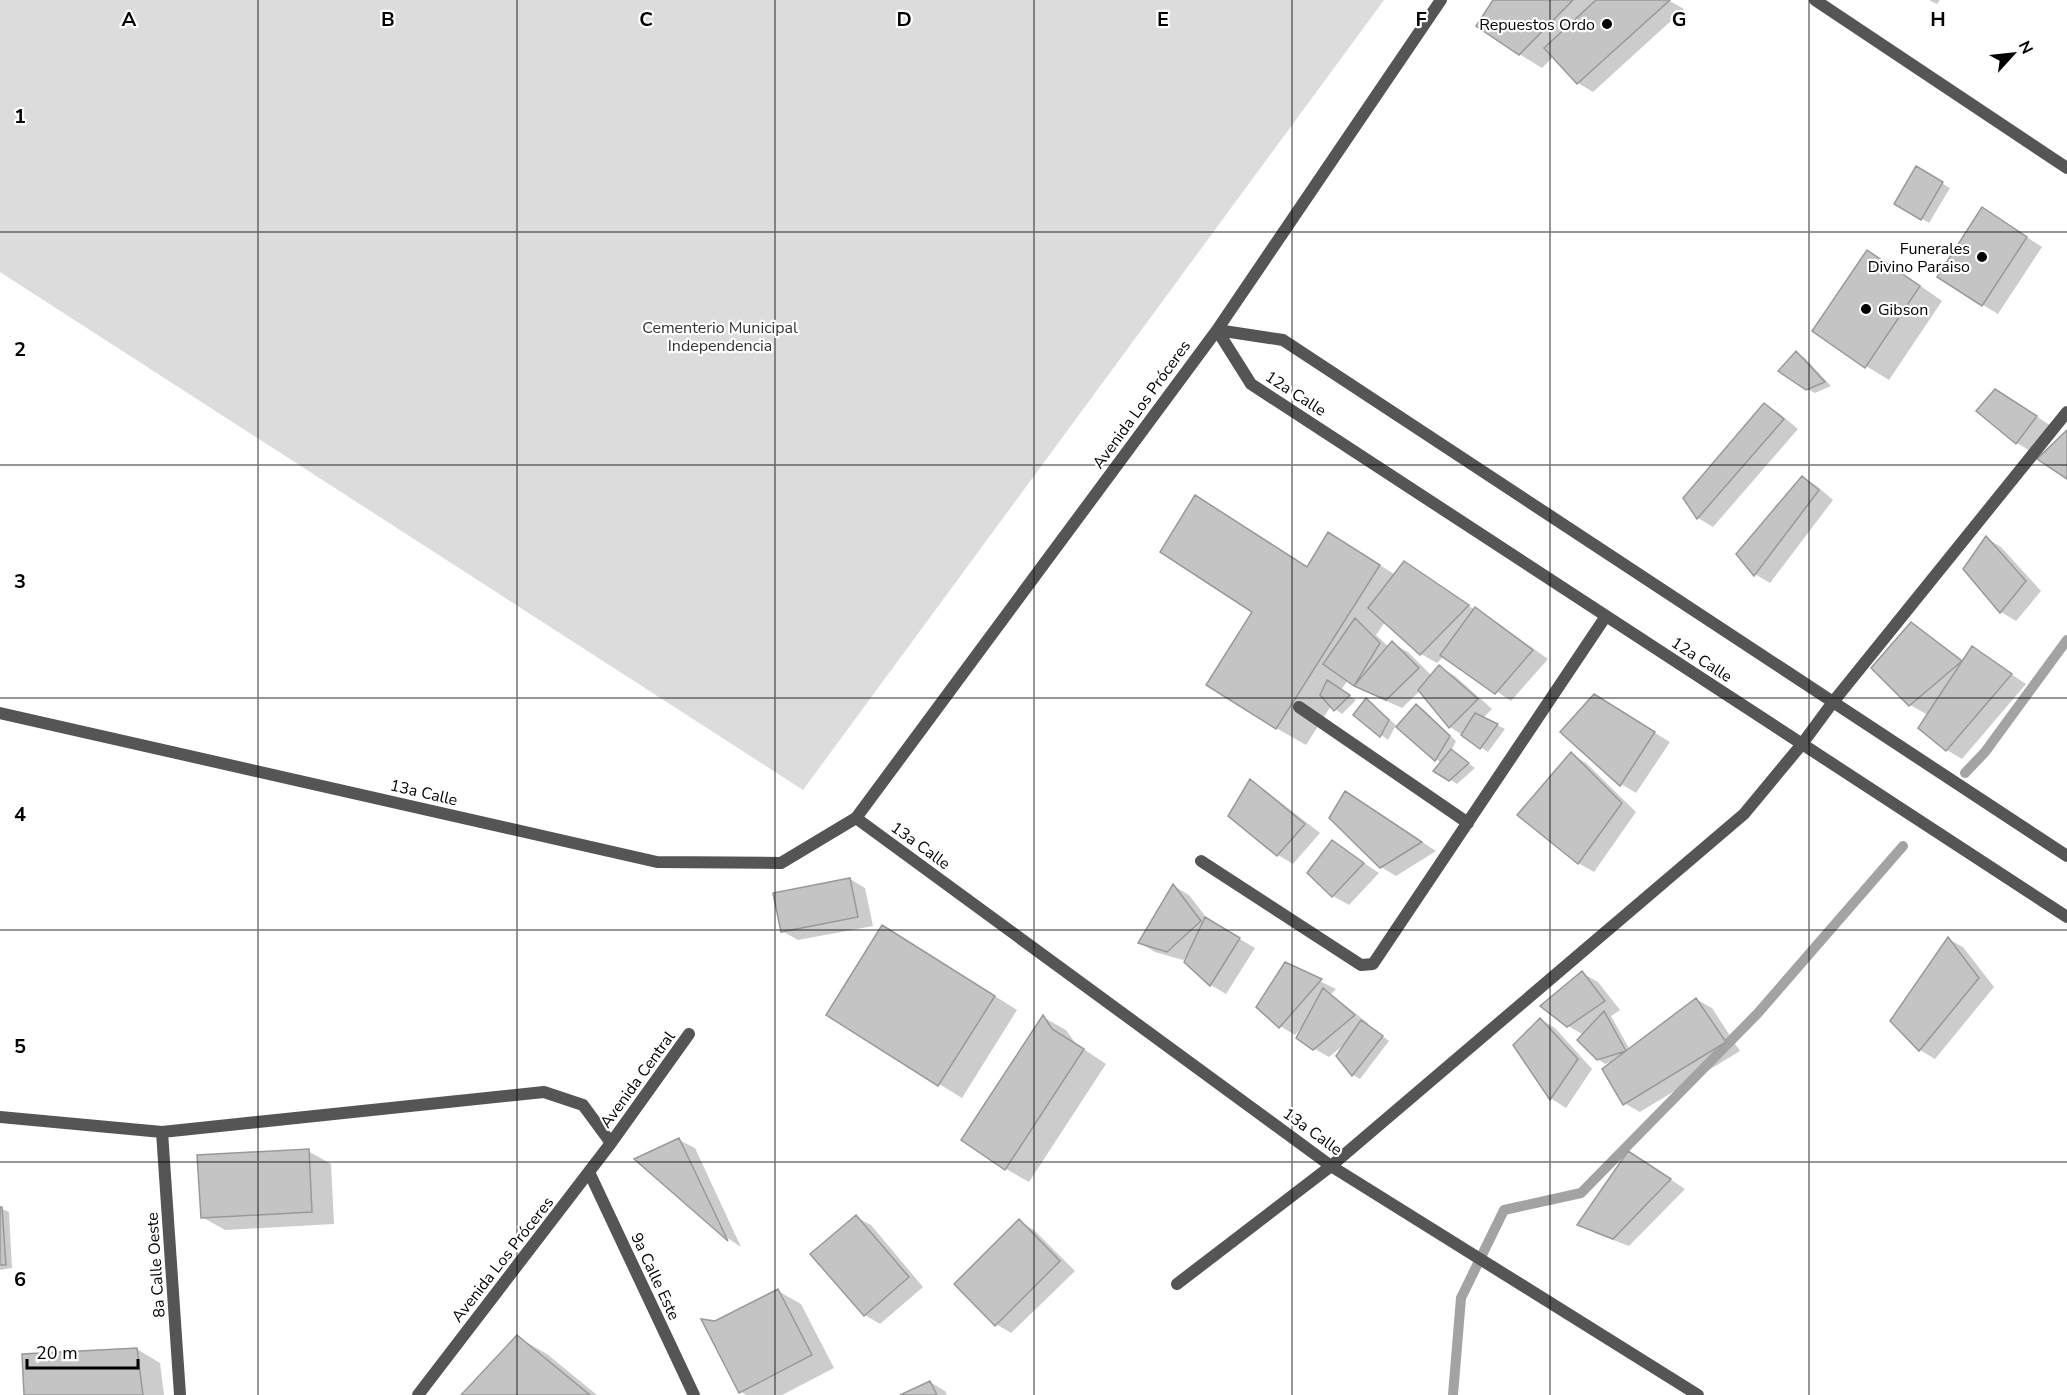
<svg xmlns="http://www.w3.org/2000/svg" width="2067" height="1395" viewBox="0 0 2067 1395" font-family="'Nunito Sans',sans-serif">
  <rect width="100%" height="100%" fill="#fff"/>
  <!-- green -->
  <path fill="#dcdcdc" d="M 0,0 L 1384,0 L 803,790 L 0,272 Z"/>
  <!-- shadow -->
  <path fill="#0003" d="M 1495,0 L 1668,0 L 1684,9 L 1593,92 L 1578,83 L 1554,56 L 1542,68 L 1519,54 Z
    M 1929,0 L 1940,0 L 1937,4 Z
    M 1916,168 L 1950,188 L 1929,223 L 1896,203 Z
    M 1998,218 L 2042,247 L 1998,314 L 1983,305 Z
    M 1868,252 L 1891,265 L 1942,301 L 1889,380 L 1866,366 Z
    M 1796,353 L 1804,357 L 1831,386 L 1815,393 L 1807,389 Z
    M 2011,399 L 2051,426 L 2032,452 L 2017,443 L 1978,411 Z
    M 1765,405 L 1780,414 L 1798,429 L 1713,527 L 1698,518 Z
    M 1803,478 L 1818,487 L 1833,500 L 1770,583 L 1755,574 Z
    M 1196,497 L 1308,567 L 1328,534 L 1396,575 L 1420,572 L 1475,610 L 1491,618 L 1548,659 L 1511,701 L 1444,656 L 1437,663 L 1421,654 L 1385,622 L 1376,635 L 1389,647 L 1392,643 L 1408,652 L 1432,676 L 1439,667 L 1455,676 L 1492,709 L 1483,718 L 1505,729 L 1488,752 L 1450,727 L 1420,691 L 1402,708 L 1371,694 L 1348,680 L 1341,690 L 1356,700 L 1342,714 L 1331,706 L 1306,745 L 1276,728 L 1254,611 Z
    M 1986,538 L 2001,547 L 2041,591 L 2016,621 L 2001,612 L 1965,569 Z
    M 1911,624 L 1926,633 L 1964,661 L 1972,648 L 2026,684 L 1962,759 L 1947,750 L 1920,728 L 1928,715 L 1910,705 L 1873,667 Z
    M 1367,700 L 1396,725 L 1388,740 L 1355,715 Z
    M 1609,705 L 1670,742 L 1636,793 L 1621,784 Z
    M 1417,706 L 1424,710 L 1456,741 L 1451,751 L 1475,768 L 1457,784 L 1435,770 L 1441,763 L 1398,727 Z
    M 1571,754 L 1586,763 L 1636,812 L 1594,872 L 1578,863 Z
    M 1250,781 L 1265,790 L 1320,833 L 1293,864 L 1278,855 L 1230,815 Z
    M 1361,802 L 1436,851 L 1396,876 L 1381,867 Z
    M 1332,842 L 1379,873 L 1349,905 L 1333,896 L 1309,873 Z
    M 850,879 L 865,888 L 873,926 L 798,940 L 782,931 Z
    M 1174,886 L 1189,895 L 1209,921 L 1255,948 L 1226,994 L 1211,985 L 1185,962 L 1189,954 L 1183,960 L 1155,952 L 1140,943 Z
    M 1948,939 L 1963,947 L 1994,987 L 1935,1059 L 1920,1050 L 1892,1020 Z
    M 906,940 L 1017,1010 L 962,1098 L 939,1084 Z
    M 1285,964 L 1336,989 L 1331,994 L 1369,1024 L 1368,1025 L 1389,1041 L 1360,1079 L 1353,1075 L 1338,1056 L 1345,1044 L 1329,1057 L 1313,1048 L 1302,1027 L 1295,1035 L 1280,1026 Z
    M 1582,973 L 1598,982 L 1620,1010 L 1611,1016 L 1630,1050 L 1696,999 L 1712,1008 L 1740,1051 L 1640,1112 L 1624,1103 L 1616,1060 L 1605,1064 L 1598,1059 L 1584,1035 L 1568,1026 Z
    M 1043,1017 L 1066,1030 L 1076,1044 L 1106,1064 L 1029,1182 L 1006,1169 Z
    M 1540,1019 L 1555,1028 L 1592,1069 L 1566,1108 L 1552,1099 L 1515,1045 Z
    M 679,1140 L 695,1148 L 741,1247 L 729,1239 L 637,1159 Z
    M 308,1151 L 331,1164 L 334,1224 L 225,1230 L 202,1217 Z
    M 1644,1162 L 1685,1189 L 1629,1246 L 1595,1233 L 1580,1224 Z
    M 0,1208 L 9,1212 L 12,1268 L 0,1270 Z
    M 856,1217 L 871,1225 L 923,1287 L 880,1324 L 865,1315 Z
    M 1019,1221 L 1034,1230 L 1075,1271 L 1011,1333 L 996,1324 Z
    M 778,1291 L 801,1304 L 834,1368 L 782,1395 L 746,1395 L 740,1391 L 716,1323 Z
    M 517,1337 L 547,1354 L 597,1395 L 463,1395 Z
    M 137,1349 L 160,1363 L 164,1395 L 26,1395 Z
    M 930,1382 L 945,1391 L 947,1395 L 903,1395 Z"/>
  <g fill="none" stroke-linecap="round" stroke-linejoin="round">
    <!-- stream -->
    <path stroke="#a3a3a3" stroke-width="10" d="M 1965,773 L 1985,752 L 2067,640
      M 1453,1395 L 1461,1298 L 1504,1210 L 1581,1193 L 1758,1013 L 1903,846"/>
  </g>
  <!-- building -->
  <path fill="#c4c4c4" stroke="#999" stroke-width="1.5" d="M 1493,0 L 1573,0 L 1519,55 L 1476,26 Z
    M 1596,0 L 1670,0 L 1577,84 L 1544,48 Z
    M 1916,166 L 1943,182 L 1921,220 L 1894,204 Z
    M 1982,207 L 2027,237 L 1982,306 L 1937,277 Z
    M 1867,250 L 1920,286 L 1865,368 L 1812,331 Z
    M 1796,351 L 1825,382 L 1806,390 L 1778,371 Z
    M 1995,389 L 2037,416 L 2016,444 L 1976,411 Z
    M 1764,403 L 1784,419 L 1697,519 L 1683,498 Z
    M 2067,430 L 2067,479 L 2037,459 Z
    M 1802,476 L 1819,490 L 1754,576 L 1736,554 Z
    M 1195,495 L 1307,567 L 1328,532 L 1380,565 L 1276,729 L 1206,685 L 1252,612 L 1160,552 Z
    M 1986,536 L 2026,581 L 2000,613 L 1963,569 Z
    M 1404,561 L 1469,605 L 1420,655 L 1368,608 Z
    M 1475,607 L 1533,650 L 1495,694 L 1440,655 Z
    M 1355,618 L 1380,643 L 1354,686 L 1323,664 Z
    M 1911,622 L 1962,661 L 1909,706 L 1871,668 Z
    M 1392,641 L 1419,668 L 1386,700 L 1354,686 Z
    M 1972,646 L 2012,674 L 1946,751 L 1918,728 Z
    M 1439,665 L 1478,699 L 1449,728 L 1418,690 Z
    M 1327,680 L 1350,695 L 1334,711 L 1320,695 Z
    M 1594,694 L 1655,732 L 1620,786 L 1560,732 Z
    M 1366,698 L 1389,720 L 1380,737 L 1353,715 Z
    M 1416,704 L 1450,736 L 1435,761 L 1396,727 Z
    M 1475,713 L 1498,724 L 1480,749 L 1461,735 Z
    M 1451,749 L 1469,763 L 1449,781 L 1433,771 Z
    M 1571,752 L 1622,803 L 1578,864 L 1517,815 Z
    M 1250,779 L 1305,824 L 1277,856 L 1228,816 Z
    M 1345,791 L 1422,842 L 1380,868 L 1329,818 Z
    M 1332,840 L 1364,863 L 1332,897 L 1307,873 Z
    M 850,878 L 858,917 L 781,932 L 773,893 Z
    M 1173,884 L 1201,921 L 1167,952 L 1138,943 Z
    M 1205,917 L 1240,938 L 1210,986 L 1184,962 Z
    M 882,925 L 995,996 L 938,1086 L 826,1015 Z
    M 1948,937 L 1979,978 L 1919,1051 L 1890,1021 Z
    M 1285,962 L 1322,979 L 1279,1028 L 1256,1007 Z
    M 1582,971 L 1605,1001 L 1567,1027 L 1540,1006 Z
    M 1323,988 L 1355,1015 L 1313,1050 L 1296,1038 Z
    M 1696,998 L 1726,1042 L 1623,1105 L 1602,1069 Z
    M 1604,1011 L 1626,1051 L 1597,1060 L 1577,1040 Z
    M 1043,1015 L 1052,1029 L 1084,1049 L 1005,1170 L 961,1140 Z
    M 1540,1018 L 1578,1059 L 1550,1100 L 1513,1045 Z
    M 1361,1020 L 1383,1036 L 1352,1076 L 1336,1056 Z
    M 679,1138 L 728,1241 L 634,1159 Z
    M 309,1149 L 312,1212 L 201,1218 L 197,1155 Z
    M 1628,1151 L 1671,1179 L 1613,1239 L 1577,1225 Z
    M 0,1207 L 2,1207 L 6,1265 L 0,1265 Z
    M 856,1215 L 909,1277 L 864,1316 L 810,1254 Z
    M 1019,1219 L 1060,1261 L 995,1326 L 954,1284 Z
    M 778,1289 L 812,1355 L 739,1393 L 701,1319 L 715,1321 Z
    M 517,1335 L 590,1395 L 461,1395 Z
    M 137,1348 L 143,1395 L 24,1395 L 22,1354 Z
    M 930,1381 L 937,1395 L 900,1395 Z"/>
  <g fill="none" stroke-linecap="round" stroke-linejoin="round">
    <!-- service -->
    <path stroke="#555" stroke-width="12" d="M 1833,702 L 2067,412"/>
    <!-- minor -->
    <path stroke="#555" stroke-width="12" d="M 1217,330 L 1251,384 L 2067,917
      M 1217,330 L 1283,340 L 2067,856
      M 1299,707 L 1468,823
      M 0,713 L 657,862 L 781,863 L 856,818 L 1217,330 L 1441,0
      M 1201,861 L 1361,965 L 1373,964 L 1606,616
      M 0,1117 L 162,1132 L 544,1092 L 583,1105 L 611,1143
      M 162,1132 L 180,1395
      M 589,1172 L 694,1395
      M 1177,1284 L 1331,1166 L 1744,814 L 1802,744 L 1833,702
      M 418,1395 L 611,1143 L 689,1034"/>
    <!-- tertiary -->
    <path stroke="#555" stroke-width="12" d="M 1815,0 L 2067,168
      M 856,818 L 1331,1166 L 1698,1395"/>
  </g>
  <!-- grid -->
  <path fill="none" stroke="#000" stroke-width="1.5" stroke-opacity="0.55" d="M 258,0 L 258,1395M 517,0 L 517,1395M 775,0 L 775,1395M 1034,0 L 1034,1395M 1292,0 L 1292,1395M 1550,0 L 1550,1395M 1809,0 L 1809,1395M 0,232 L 2067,232M 0,465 L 2067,465M 0,698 L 2067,698M 0,930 L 2067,930M 0,1162 L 2067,1162"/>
  <!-- markers -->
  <g fill="#000" stroke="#fff" stroke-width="2">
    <circle cx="1607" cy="24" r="6"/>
    <circle cx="1982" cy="257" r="6"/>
    <circle cx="1866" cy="309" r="6"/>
  </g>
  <g text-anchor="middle" stroke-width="4.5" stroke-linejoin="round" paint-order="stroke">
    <!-- poi labels -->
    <g font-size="16" fill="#000" stroke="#fff" text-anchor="end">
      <text x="1595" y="30">Repuestos Ordo</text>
      <text x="1970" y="254">Funerales<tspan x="1970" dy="18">Divino Paraiso</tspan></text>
      <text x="1878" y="315" text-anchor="start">Gibson</text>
    </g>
    <!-- park labels -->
    <g font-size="16" fill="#333" stroke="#fff">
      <text x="720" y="333">Cementerio Municipal<tspan x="720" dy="18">Independencia</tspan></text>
    </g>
    <!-- street labels -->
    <g font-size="16" fill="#000" stroke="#fff">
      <text transform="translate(1296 393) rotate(33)" y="6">12a Calle</text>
      <text transform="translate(1141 404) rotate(-54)" y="6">Avenida Los Próceres</text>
      <text transform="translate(1702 659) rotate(33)" y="6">12a Calle</text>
      <text transform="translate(424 792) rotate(13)" y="6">13a Calle</text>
      <text transform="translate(921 845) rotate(36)" y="6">13a Calle</text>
      <text transform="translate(637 1079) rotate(-54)" y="6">Avenida Central</text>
      <text transform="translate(1313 1131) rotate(36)" y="6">13a Calle</text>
      <text transform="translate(502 1259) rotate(-52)" y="6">Avenida Los Próceres</text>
      <text transform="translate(155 1265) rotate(-94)" y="6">8a Calle Oeste</text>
      <text transform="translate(656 1276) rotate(65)" y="6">9a Calle Este</text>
    </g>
  </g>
  <g font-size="20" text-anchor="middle" font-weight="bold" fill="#000" stroke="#fff" stroke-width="4.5" stroke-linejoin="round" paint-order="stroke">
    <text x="129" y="26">A</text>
    <text x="388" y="26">B</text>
    <text x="646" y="26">C</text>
    <text x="904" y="26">D</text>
    <text x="1163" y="26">E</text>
    <text x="1421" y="26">F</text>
    <text x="1679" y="26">G</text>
    <text x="1938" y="26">H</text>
    <text x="20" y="123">1</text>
    <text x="20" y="356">2</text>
    <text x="20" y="588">3</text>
    <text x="20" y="821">4</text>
    <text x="20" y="1053">5</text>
    <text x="20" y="1286">6</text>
  </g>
  <!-- north arrow -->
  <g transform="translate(2013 54) rotate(63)" stroke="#ffffff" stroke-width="4.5" paint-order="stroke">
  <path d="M0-4.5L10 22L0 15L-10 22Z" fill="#000000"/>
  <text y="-9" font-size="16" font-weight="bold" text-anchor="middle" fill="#000000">N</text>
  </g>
  <!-- scale -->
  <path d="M27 1359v9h111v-9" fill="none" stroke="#000000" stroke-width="3"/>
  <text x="36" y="1359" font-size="18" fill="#000000" stroke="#ffffff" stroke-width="4.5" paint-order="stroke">20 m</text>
</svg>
